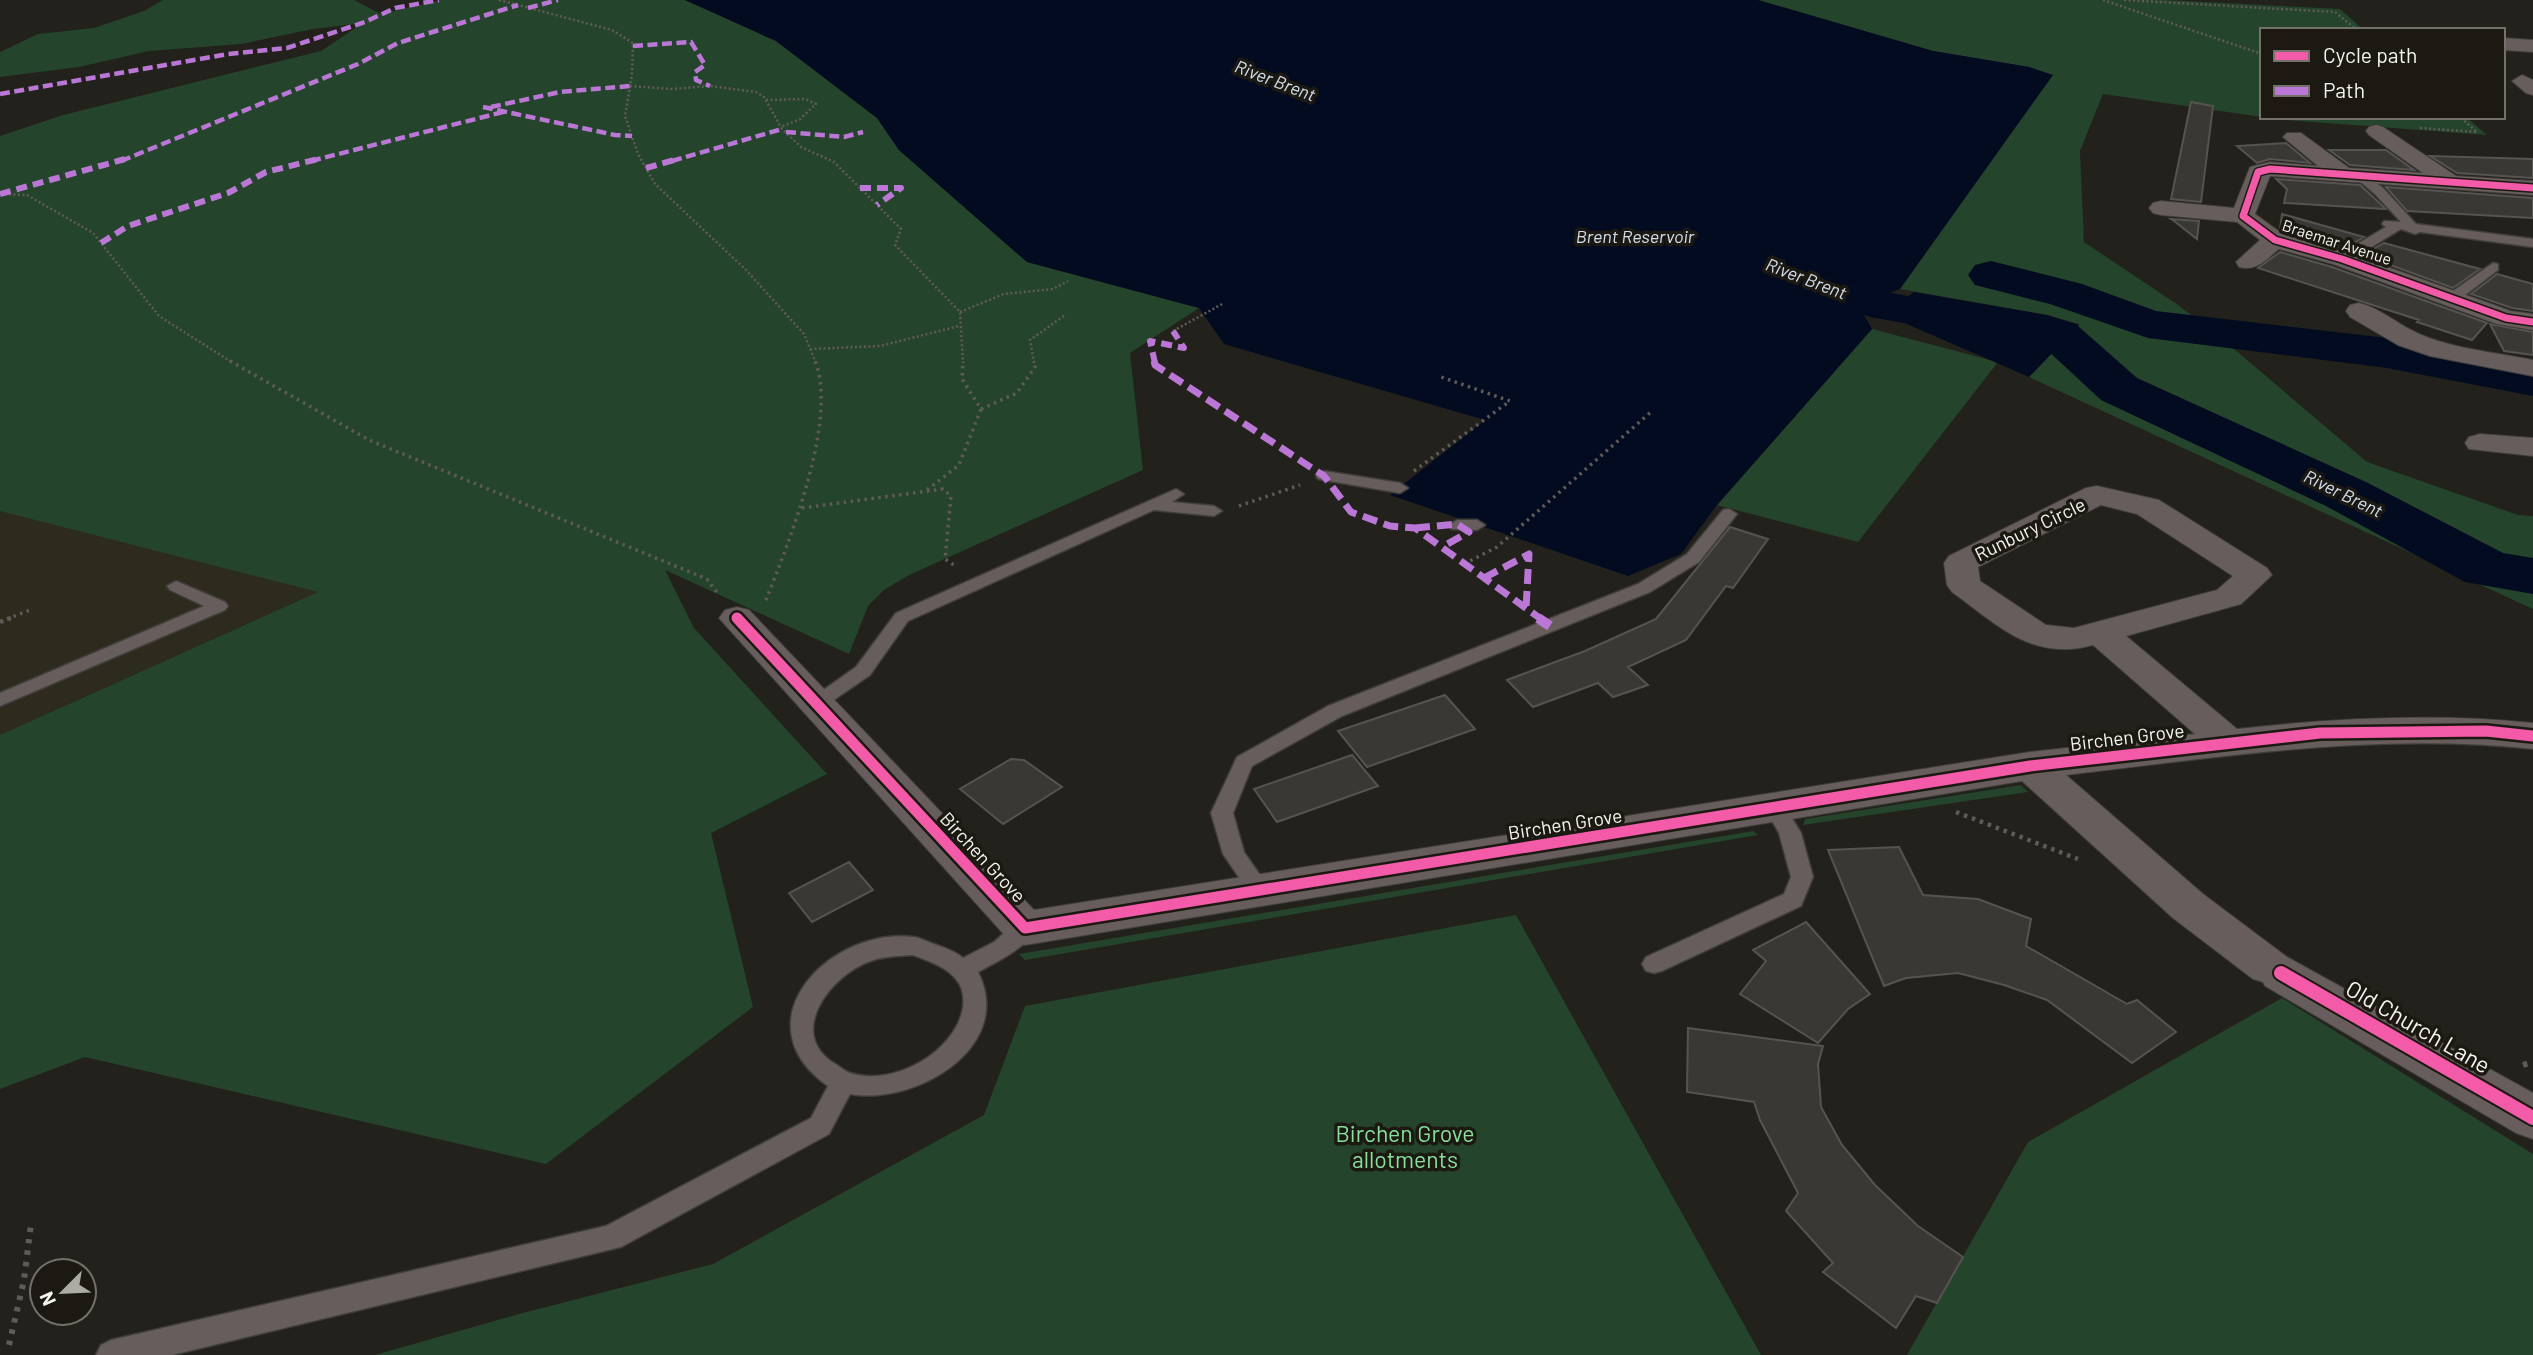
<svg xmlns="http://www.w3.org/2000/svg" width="2533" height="1355" viewBox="0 0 2533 1355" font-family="Barlow,sans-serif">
  <rect width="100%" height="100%" fill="#22211c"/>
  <!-- built -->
  <path fill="#2d2b1d" d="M 0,458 L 388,561 L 0,735 Z"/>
  <!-- green -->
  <path fill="#25442c" d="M 163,0 L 354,0 L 381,14 L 442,0 L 685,0 L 776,41 L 877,118 L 899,150 L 1027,262 L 1199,308 L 1130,353 L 1143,470 L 909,575 L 884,590 L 868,606 L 849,654 L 665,570 L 694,628 L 827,774 L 711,833 L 753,1007 L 546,1164 L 85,1057 L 0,1089 L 0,735 L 318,592 L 0,511 L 0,136 L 63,115 L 321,51 L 363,23 L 313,29 L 241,44 L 149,51 L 79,67 L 0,77 L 0,52 L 38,34 L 94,28 L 144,11 Z
    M 1758,0 L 2166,0 L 2340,9 L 2364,30 L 2262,30 L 2262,117 L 2103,94 L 2080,151 L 2084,242 L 2178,305 L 2227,343 L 2367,462 L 2518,515 L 2533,516 L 2533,609 L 2029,377 L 2079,324 L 2047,315 L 1900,289 L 2052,75 L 2029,67 L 1933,51 Z
    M 2267,117 L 2466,117 L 2487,135 L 2286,120 Z
    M 1872,329 L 1998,362 L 1858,542 L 1717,505 Z
    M 2021,785 L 2028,792 L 1803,825 L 1805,819 Z
    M 1753,831 L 1758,835 L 1025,960 L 1019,954 Z
    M 1516,915 L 1761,1355 L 375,1355 L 519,1314 L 713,1264 L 984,1115 L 1025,1006 Z
    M 2282,998 L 2533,1154 L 2533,1355 L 1907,1355 L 2028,1142 Z"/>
  <!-- water -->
  <path fill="#030b21" d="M 685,0 L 1758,0 L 1933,51 L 2029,67 L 2053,75 L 1900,289 C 1883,295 1872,299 1864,315 L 1872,329 L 1717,505 L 1681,554 L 1628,576 L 1390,495 L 1485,420 L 1224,344 L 1199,308 L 1027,262 L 899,150 L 877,118 L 776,41 Z
    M 1914,292 L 2047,315 L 2079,325 L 2029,377 L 1893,318 L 1894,307 Z"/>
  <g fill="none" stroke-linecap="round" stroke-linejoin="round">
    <!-- river -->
    <path fill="#030b21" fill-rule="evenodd" d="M 1783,257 L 1880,291 L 2078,326 L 2137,378 L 2366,482 L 2503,553 L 2533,558 L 2533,594 L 2465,582 L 2326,506 L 2101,400 L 2045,348 L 1870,317 L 1767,281 L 1760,271 L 1767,261 Z
      M 1991,261 L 2082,284 L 2156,311 L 2387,338 L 2533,366 L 2533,396 L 2387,368 L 2148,338 L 2050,304 L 1975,285 L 1968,275 L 1975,265 Z"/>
  </g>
  <!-- building -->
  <path fill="#393834" stroke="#555450" stroke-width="2" d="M 2191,102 L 2213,106 L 2201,202 L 2171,199 Z
    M 2286,143 L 2310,163 L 2270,159 L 2257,163 L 2237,146 Z
    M 2329,150 L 2386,150 L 2414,170 L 2350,165 Z
    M 2430,156 L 2533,159 L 2533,178 L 2457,173 Z
    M 2276,179 L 2360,185 L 2386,209 L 2284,203 L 2287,189 Z
    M 2386,187 L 2533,198 L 2533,218 L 2407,211 Z
    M 2282,214 L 2364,237 L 2343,249 L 2285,233 L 2280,229 Z
    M 2171,219 L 2199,221 L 2197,239 L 2174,221 Z
    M 2384,243 L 2480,269 L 2453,288 L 2363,255 Z
    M 2280,252 L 2332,267 L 2487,323 L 2472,340 L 2417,322 L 2419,320 L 2258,268 Z
    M 2497,274 L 2533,284 L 2533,311 L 2512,308 L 2471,294 Z
    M 2490,324 L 2533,332 L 2533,355 L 2504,351 Z
    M 1730,527 L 1768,539 L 1733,588 L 1726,586 L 1686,640 L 1628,667 L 1648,685 L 1613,697 L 1598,683 L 1533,707 L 1507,680 L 1585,651 L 1656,619 Z
    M 1445,695 L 1475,729 L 1367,767 L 1338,731 Z
    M 1352,755 L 1378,786 L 1277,822 L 1254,789 Z
    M 1011,759 L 1024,760 L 1062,787 L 1003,824 L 960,789 Z
    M 1899,847 L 1923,895 L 1978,899 L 2031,919 L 2026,946 L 2127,1004 L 2137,1000 L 2176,1032 L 2132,1063 L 2047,1000 L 2004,985 L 1958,973 L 1906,978 L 1884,986 L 1828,850 Z
    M 849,862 L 873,890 L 812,922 L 789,893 Z
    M 1806,922 L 1870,994 L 1848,1009 L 1818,1043 L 1740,994 L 1766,961 L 1753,950 Z
    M 1688,1028 L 1823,1046 L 1818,1064 L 1821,1107 L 1842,1145 L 1875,1185 L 1918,1226 L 1963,1257 L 1937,1303 L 1916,1296 L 1896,1328 L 1823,1272 L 1833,1263 L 1786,1211 L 1798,1193 L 1760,1120 L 1754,1102 L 1687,1092 Z"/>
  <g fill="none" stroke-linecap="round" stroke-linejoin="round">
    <!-- lane casing -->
    <g stroke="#3f3e3a" stroke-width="3">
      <path id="lane" d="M 2356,174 L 2364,174 L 2383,188 L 2416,224 L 2533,239 L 2533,247 L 2420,232 L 2415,234 L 2401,229 L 2347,262 L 2337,262 L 2337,256 L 2386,227 L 2382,224 L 2384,221 L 2401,222 L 2375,194 L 2356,178 Z
        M 2493,263 L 2498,264 L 2498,270 L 2456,302 L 2446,302 L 2446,296 Z
        M 1324,471 L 1400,483 L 1408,488 L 1400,493 L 1318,479 L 1316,476 Z
        M 1176,489 L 1184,494 L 1172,502 L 1214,506 L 1222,511 L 1214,516 L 1154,510 L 908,621 L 870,675 L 822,708 L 808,708 L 805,703 L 856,667 L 896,613 Z
        M 1729,509 L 1737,514 L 1699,562 L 1650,592 L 1342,716 L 1252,766 L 1233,813 L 1244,852 L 1272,892 L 1269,898 L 1261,900 L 1253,898 L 1223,854 L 1211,813 L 1237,757 L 1328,706 L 1638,584 L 1687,554 L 1723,510 Z
        M 1457,520 L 1477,520 L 1485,525 L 1477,530 L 1451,529 L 1449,525 Z
        M 176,581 L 225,602 L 228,606 L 225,610 L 0,706 L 0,693 L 204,606 L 170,590 L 167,586 Z
        M 1775,799 L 1782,802 L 1801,833 L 1813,877 L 1801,906 L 1662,971 L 1654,973 L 1646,971 L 1642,964 L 1646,957 L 1784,894 L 1791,877 L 1779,833 L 1764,807 L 1768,802 Z
        M 1025,919 L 1033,922 L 1037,928 C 1025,949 998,961 978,972 C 1016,1047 915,1106 850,1094 L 829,1134 L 621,1247 L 172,1355 L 96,1355 L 101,1345 L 111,1340 L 606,1226 L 811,1118 L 828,1086 C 737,1022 831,926 914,937 C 921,938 928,942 934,944 C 945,948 955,951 963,958 L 994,942 L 1017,922 ZM 913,955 C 929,961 948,967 958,982 C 963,989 964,999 963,1008 C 955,1052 894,1087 850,1073 C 844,1071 838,1065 832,1062 C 786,1030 834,973 871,961 C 884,956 899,956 913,955 Z"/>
    </g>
    <!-- street casing -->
    <g stroke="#3f3e3a" stroke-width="2">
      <path id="street" d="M 2503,38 L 2533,40 L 2533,52 L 2503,50 Z
        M 2522,75 L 2533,80 L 2533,95 L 2526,93 L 2512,81 Z
        M 2376,125 L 2383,127 L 2456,176 L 2533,181 L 2533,195 L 2270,176 L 2255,214 L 2284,235 L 2351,254 L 2511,311 L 2533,314 L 2533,330 L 2497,324 L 2333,264 L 2279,249 C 2266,259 2257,272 2239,267 L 2236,262 L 2260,240 L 2237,222 L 2161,215 L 2153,213 L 2149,208 L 2153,203 L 2161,201 L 2234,208 L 2250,167 L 2270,162 L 2318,166 L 2283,137 L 2287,133 L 2301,133 L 2349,168 L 2423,173 L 2369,135 L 2366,131 L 2369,127 Z
        M 2359,303 C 2380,308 2397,324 2417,333 C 2452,349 2495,352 2533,360 L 2533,376 L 2430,356 L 2398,345 L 2350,317 L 2346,311 L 2350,305 Z
        M 2480,434 L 2533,438 L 2533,456 L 2469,449 L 2465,443 L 2469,437 Z
        M 2097,486 L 2159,500 L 2267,568 L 2272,575 L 2241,604 L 2126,636 L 2237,729 C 2335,718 2435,713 2533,723 L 2533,749 C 2377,732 2221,757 2066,775 L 2203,894 L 2287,957 L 2533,1093 L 2533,1139 L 2516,1133 L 2265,986 L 2263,982 L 2253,979 L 2173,918 L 2022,781 L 1025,945 L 1009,940 L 719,618 L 725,610 L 737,607 L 749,610 L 1034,910 L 2030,752 L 2195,734 L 2093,645 C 2032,662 1998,625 1952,592 L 1947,585 L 1944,563 L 1949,556 L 2086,488 ZM 2101,505 L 2137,514 L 2233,576 L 2217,590 L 2074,628 L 2046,625 L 1980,581 L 1978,567 Z"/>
    </g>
    <!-- path-far3 -->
    <path stroke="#615b58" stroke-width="2.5" stroke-dasharray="2 2.5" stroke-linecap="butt" d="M 499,0 L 612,30 L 633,43 L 632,74 L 625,116 L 638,154 L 655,184 L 746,270 L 804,334 L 816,363
      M 2103,0 L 2262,54
      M 2124,0 L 2335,12 L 2357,30
      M 630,86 L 672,89 L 710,86 L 756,92 L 764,97 L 782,129 L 801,147 L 834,162 L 901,229 L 895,245 L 960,312 L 963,363
      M 766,100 L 805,99 L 816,104 L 800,119 L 781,127
      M 2420,128 L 2477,132 L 2460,117
      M 0,194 L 27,195 L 93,233 L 159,316 L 233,363
      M 960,312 L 1004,294 L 1053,289 L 1068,281
      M 1173,331 L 1224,303
      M 810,349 L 880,346 L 959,326
      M 1034,363 L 1030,340 L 1065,315"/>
    <!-- path-far2 -->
    <path stroke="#615b58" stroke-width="3.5" stroke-dasharray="2.5 4.5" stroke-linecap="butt" d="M 230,361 L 369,440 L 707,579 L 719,595
      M 981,409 L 1017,393 L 1035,367 L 1034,361
      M 1414,471 L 1510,401 L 1441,377
      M 927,490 L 959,465 L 981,409 L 962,379 L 963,361
      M 1239,506 L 1300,485
      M 802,508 L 943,489 L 951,496 L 945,559 L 957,567
      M 1464,564 L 1497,547 L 1652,411
      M 766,600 C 788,544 839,419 815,361
      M 7,619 L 30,610"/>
    <!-- path-far1 -->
    <path stroke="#615b58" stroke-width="4.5" stroke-dasharray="3.5 5" stroke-linecap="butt" d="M 0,622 L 11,618
      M 1956,812 L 2078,859"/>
    <!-- path -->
    <path stroke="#615b58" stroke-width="6" stroke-dasharray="4.5 7" stroke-linecap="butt" d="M 2523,1065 L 2533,1062
      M 9,1345 L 24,1280 L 31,1224"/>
    <!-- lane -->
    <use href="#lane" fill="#685d5d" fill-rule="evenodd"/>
    <!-- street -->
    <use href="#street" fill="#685d5d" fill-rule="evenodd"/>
    <!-- quiet-far3 -->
    <path stroke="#ba77d6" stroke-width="4.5" stroke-dasharray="10 4.5" stroke-linecap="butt" d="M 528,8 L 558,0
      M 633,46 L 691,42 L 705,65 L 695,72 L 696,80 L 710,86
      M 0,94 L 228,54 L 287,48 L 365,22 L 395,8 L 439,0
      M 483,107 L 615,135 L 632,136
      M 491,107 L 560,92 L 630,86
      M 786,132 L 844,137 L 863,132
      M 121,161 L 358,64 L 398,43 L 518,5
      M 311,161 L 503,112
      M 672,161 L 782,129"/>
    <!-- quiet-far2 -->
    <path stroke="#ba77d6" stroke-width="6" stroke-dasharray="11 6" stroke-linecap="butt" d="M 646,168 L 678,159
      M 860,188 L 901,188 L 877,205
      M 0,194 L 125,159
      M 101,243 L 128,226 L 228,193 L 266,172 L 318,159
      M 1155,363 L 1150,341 L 1184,348 L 1173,331"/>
    <!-- quiet-far1 -->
    <path stroke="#ba77d6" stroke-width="7" stroke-dasharray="15 7" stroke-linecap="butt" d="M 1154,361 L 1155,365 L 1324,476 L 1351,512 L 1390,526 L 1415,528 L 1541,619
      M 1415,528 L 1457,524 L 1469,532 L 1442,547
      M 1484,578 L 1529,554 L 1526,609"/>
    <!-- quiet -->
    <path stroke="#ba77d6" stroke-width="10" stroke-dasharray="18 10" stroke-linecap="butt" d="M 1538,618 L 1550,626"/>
    <!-- cycleway-far2 casing -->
    <g stroke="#1b1911" stroke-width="10">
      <path id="cycleway-far2" d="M 2533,188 L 2270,169 L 2258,172 L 2243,216 L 2275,240 L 2342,259 L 2506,318 L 2533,322"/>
    </g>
    <!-- cycleway-far1 casing -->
    <g stroke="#1b1911" stroke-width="16">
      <path id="cycleway-far1" d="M 737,618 L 1025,928 L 2030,766 L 2320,733 L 2486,731 L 2533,736"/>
    </g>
    <!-- cycleway casing -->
    <g stroke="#1b1911" stroke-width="18">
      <path id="cycleway" d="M 2281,973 L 2533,1118"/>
    </g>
    <!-- cycleway-far2 -->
    <use href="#cycleway-far2" stroke="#f35aa7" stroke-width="7"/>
    <!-- cycleway-far1 -->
    <use href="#cycleway-far1" stroke="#f35aa7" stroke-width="11"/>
    <!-- cycleway -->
    <use href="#cycleway" stroke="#f35aa7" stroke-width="14"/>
  </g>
  <g text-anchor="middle" stroke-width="7" stroke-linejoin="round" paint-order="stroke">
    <!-- far-street labels -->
    <g font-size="16" fill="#f6f5ef" stroke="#1b1911">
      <text transform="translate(2337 242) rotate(18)" y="6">Braemar Avenue</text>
    </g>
    <!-- far-water labels -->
    <g font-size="18" font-style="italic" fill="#d3e0f0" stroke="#1b1911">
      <text transform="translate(1275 81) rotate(21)" y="6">River Brent</text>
      <text x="1635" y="243">Brent Reservoir</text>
      <text transform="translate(1806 279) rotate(21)" y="6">River Brent</text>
      <text transform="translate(2343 494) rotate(26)" y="6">River Brent</text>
    </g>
    <!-- street labels -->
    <g font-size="19" fill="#f6f5ef" stroke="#1b1911">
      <text transform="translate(2030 529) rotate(-26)" y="7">Runbury Circle</text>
      <text transform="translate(2127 737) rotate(-7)" y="7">Birchen Grove</text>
      <text transform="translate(1565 824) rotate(-9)" y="7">Birchen Grove</text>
      <text transform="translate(983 857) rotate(47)" y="7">Birchen Grove</text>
    </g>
    <!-- near-street labels -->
    <g font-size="23" fill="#f6f5ef" stroke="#1b1911">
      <text transform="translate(2418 1027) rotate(30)" y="8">Old Church Lane</text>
    </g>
    <!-- near-park labels -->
    <g font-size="23" fill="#87e09c" stroke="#1b1911">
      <text x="1405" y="1142">Birchen Grove<tspan x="1405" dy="26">allotments</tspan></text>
    </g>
  </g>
  <!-- legend -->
  <rect x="2260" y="28" width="245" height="91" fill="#1b1911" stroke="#73716a" stroke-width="2"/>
  <rect x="2274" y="51" width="35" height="10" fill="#f35aa7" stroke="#73716a" stroke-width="2"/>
  <text x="2323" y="63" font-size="21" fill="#f6f5ef">Cycle path</text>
  <rect x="2274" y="86" width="35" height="10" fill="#ba77d6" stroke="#73716a" stroke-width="2"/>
  <text x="2323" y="98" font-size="21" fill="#f6f5ef">Path</text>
  <!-- north arrow -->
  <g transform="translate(63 1292) rotate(246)"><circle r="33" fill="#1b1911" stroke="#73716a" stroke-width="2"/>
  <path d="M0-5L12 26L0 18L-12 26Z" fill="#acaba5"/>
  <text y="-10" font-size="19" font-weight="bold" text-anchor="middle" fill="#f6f5ef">N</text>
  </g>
</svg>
